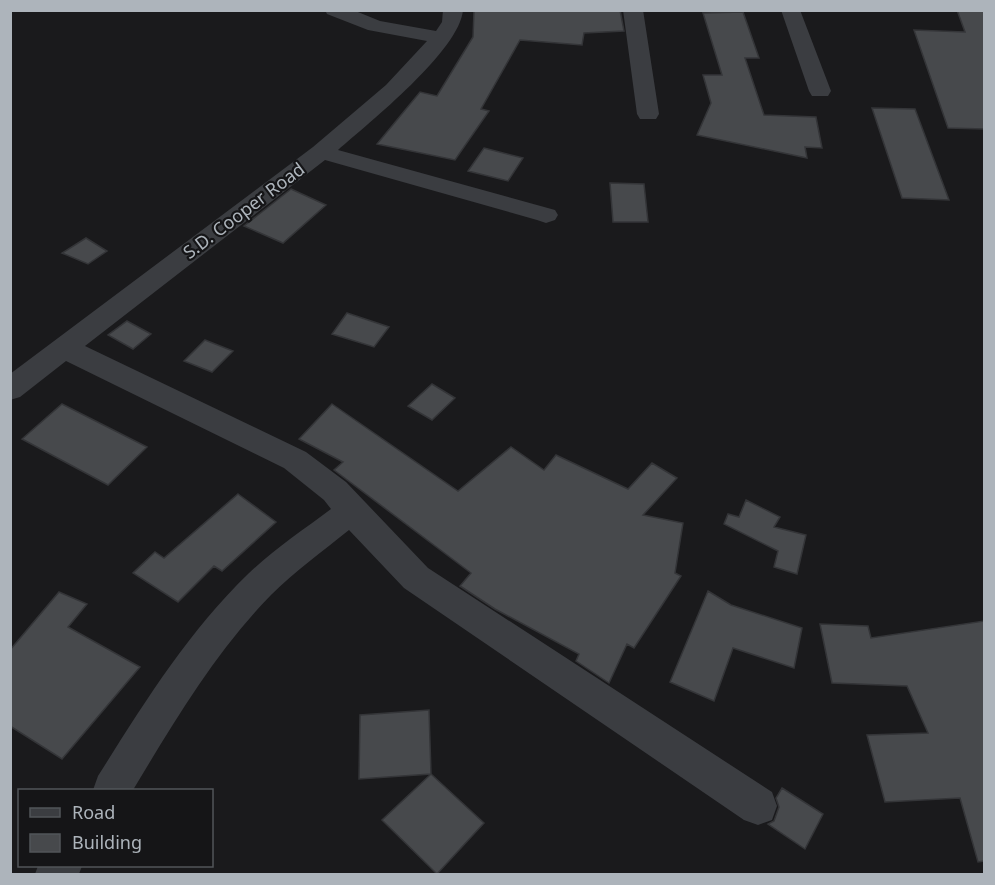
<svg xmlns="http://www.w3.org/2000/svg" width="995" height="885" viewBox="0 0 995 885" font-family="'Noto Sans',sans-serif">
  <rect width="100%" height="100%" fill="#1a1a1c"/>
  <!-- building -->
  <path fill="#47494c" stroke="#343538" stroke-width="1.5" d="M 620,10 L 624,31 L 584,33 L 582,45 L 520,40 L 481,109 L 489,111 L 455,160 L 377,144 L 420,92 L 437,96 L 473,37 L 474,11 Z
    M 957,10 L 984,10 L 984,129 L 948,128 L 914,30 L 965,32 Z
    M 743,12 L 759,58 L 745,58 L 764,115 L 816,117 L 822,148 L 805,147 L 807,158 L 697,135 L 711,103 L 703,75 L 722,75 L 703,13 Z
    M 872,108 L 915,109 L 949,200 L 902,198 Z
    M 484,148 L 523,158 L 508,181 L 468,171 Z
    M 610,183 L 644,184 L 648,222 L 613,222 Z
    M 291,189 L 326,205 L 283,243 L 244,226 Z
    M 86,238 L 107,251 L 88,264 L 62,253 Z
    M 347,313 L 389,327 L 374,347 L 332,334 Z
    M 127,321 L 151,334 L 133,349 L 108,335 Z
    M 205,340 L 233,351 L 212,372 L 184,361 Z
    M 432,384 L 455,398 L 432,420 L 408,406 Z
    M 62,404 L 147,447 L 108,485 L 22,439 Z
    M 332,404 L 458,491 L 511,447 L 544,470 L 556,455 L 628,489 L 652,463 L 677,478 L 643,515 L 683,523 L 675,573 L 681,576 L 634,648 L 627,644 L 609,683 L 576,661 L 579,654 L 495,609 L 460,586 L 471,573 L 334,470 L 343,462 L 299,439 Z
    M 238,494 L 276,522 L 222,571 L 214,566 L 178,602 L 133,573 L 155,552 L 164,558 Z
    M 746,500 L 780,517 L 774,527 L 806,535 L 797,574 L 774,567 L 778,551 L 724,524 L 728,514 L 739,517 Z
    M 708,591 L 731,605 L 802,628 L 794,668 L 733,648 L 714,701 L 670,682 Z
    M 59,592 L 87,604 L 68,627 L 140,667 L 62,759 L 10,726 L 10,650 Z
    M 984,621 L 984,861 L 978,862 L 960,798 L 885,802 L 867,735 L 928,733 L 907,686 L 832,683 L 820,624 L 868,626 L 871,638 Z
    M 429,710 L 431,774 L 359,779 L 360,715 Z
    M 431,774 L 484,823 L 437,874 L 382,820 Z
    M 782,788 L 823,814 L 805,849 L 768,824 L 774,821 L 779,807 L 776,798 Z"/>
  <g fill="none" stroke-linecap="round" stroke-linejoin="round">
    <!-- minor -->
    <path fill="#3b3d41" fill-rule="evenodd" d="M 325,10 L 353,10 L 380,21 L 436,31 L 442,22 L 443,10 L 463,10 C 460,50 369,123 338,150 L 555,210 L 558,215 L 555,220 L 546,223 L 537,220 L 325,160 L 85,346 L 306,452 L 346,482 L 428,568 L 772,792 L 777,806 L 772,820 L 758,825 L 744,820 L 404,588 L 349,530 C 323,551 295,571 271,595 C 215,652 174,722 133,790 L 93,790 L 98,776 C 143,705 187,633 248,574 C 273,550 303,530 331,509 L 324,500 L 284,468 L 66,361 L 20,397 L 10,400 L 10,374 L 313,147 L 386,85 L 427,41 L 368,30 L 327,14 Z
      M 623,10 L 643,10 L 659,114 L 656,119 L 640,119 L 637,114 Z
      M 781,10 L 800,10 L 831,91 L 828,96 L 812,96 L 809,91 Z
      M 38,866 L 82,866 L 79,874 L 35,874 Z"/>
  </g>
  <g text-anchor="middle" stroke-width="4.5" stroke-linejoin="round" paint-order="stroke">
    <!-- street labels -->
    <g font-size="18" fill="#adb4bb" stroke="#151517">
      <text transform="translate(244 211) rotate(-37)" y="6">S.D. Cooper Road</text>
    </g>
  </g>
  <!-- border -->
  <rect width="995" height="885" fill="none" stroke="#adb4bb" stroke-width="24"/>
  <!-- legend -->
  <rect x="18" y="789" width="195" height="78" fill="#151517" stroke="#525559" stroke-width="1.5"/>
  <rect x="30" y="808" width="30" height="9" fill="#3b3d41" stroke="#525559" stroke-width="1.5"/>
  <text x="72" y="819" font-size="18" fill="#adb4bb">Road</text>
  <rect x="30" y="834" width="30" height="18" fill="#47494c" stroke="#525559" stroke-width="1.5"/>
  <text x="72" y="849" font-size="18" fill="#adb4bb">Building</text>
</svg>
